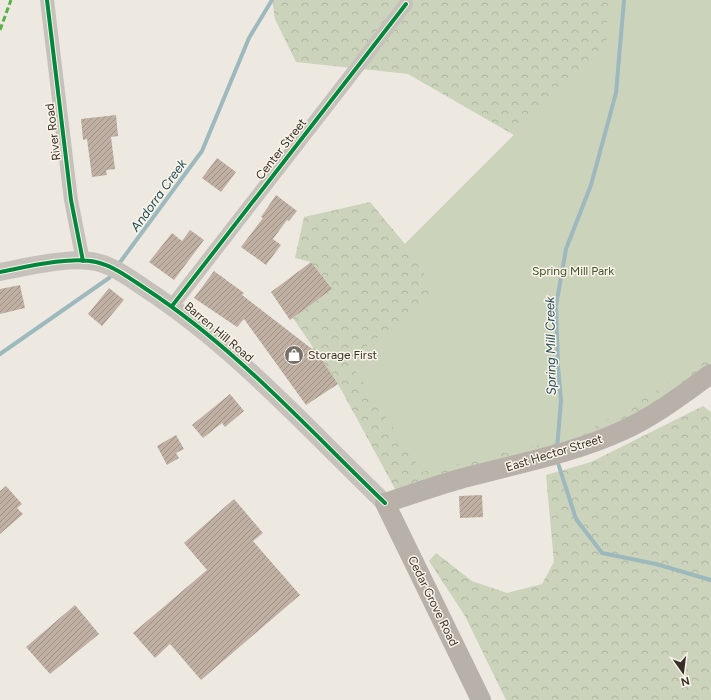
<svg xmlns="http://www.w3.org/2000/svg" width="711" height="700" viewBox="0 0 711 700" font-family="Figtree,sans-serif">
  <defs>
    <pattern id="forest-crowns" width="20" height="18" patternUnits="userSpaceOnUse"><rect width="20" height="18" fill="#cbd3bb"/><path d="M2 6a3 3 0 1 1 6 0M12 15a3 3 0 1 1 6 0" fill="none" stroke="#afb5a1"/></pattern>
    <pattern id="building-hatch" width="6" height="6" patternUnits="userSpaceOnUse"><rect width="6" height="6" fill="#c0b0a3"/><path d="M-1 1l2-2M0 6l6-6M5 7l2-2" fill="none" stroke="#9d9085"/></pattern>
  </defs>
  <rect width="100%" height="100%" fill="#ede9e1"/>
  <!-- forest -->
  <path fill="url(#forest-crowns)" d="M 272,0 L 711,0 L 711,374 L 655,413 L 400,498 L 338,384 L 293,318 L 331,289 L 311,262 L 295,258 L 304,217 L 370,202 L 405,244 L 514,135 L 408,74 L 296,62 L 275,19 Z
    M 703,406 L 711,412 L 711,700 L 506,700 L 465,616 L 429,561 L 436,553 L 472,581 L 507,593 L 542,584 L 554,562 L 546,475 L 591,462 Z"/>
  <!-- park -->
  <path fill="#cbd3bb" d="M 608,0 L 711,0 L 711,358 L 581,435 L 422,472 L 348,360 L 437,294 L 405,244 L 606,43 Z"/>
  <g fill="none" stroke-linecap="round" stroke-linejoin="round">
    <!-- stream -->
    <path stroke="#9db9be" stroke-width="4" d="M 118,265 L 202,151 L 249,38 L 272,0
      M 0,354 L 109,278 L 113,273
      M 557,449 L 561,401 L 558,366 L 556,306 L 566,249 L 591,185 L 616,93 L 624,0
      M 557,460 L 576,519 L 602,553 L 656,564 L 711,580"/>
  </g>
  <!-- building -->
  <path fill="url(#building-hatch)" d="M 116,115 L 118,136 L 111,137 L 115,169 L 106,170 L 107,175 L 92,177 L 87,139 L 83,140 L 81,119 Z
    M 217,158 L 236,172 L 221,192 L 202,178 Z
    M 276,195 L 297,211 L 289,221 L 287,220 L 273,239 L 281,245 L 266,265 L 241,247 L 263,218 L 261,217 Z
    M 190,230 L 204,240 L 174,280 L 149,262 L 172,233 L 182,241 Z
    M 311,262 L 332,289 L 290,320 L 271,292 Z
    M 214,271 L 244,293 L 242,295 L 312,349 L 314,348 L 338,384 L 306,405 L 244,319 L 237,327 L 194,298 Z
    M 20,285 L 25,308 L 0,314 L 0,289 Z
    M 109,288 L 124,300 L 102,326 L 88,314 Z
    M 230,394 L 244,411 L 225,427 L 222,423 L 203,438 L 192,425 Z
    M 176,435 L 184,449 L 176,453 L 179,458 L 167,465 L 157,446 Z
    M 6,486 L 22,504 L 17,508 L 23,514 L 0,534 L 0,491 Z
    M 482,495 L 483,517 L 460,518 L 459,496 Z
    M 234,499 L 263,533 L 253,541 L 300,595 L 201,680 L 170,644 L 155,658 L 133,633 L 207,570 L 184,543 Z
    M 75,605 L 99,634 L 50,674 L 26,647 Z"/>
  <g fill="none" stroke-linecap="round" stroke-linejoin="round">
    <!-- minor -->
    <path stroke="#c6c1ba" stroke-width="14" d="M 47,0 L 71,200 L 83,261
      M 172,306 L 406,4"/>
    <!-- tertiary -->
    <path stroke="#c6c1ba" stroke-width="18" d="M 0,272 C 26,267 70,256 96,262 C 114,266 131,279 146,289 C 236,348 308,429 385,503"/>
    <!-- secondary -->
    <path stroke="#b7b1aa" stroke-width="20" d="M 481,700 L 385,503 C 410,495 435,486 460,479 C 515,464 572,454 624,430 C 655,416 683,394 711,374"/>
    <!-- quiet -->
    <path stroke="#56b245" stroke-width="3" stroke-dasharray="6 3" stroke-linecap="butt" d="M 0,30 L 11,0"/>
    <!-- cycleway casing -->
    <g stroke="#faf4e9" stroke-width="6">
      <path id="cycleway" d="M 47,0 L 71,200 L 83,261
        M 0,272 C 26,267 70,256 96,262 C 114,266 131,279 146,289 C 236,348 308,429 385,503
        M 172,306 L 406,4"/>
    </g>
    <!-- cycleway -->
    <use href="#cycleway" stroke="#00873e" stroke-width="4"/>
  </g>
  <!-- icons -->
  <defs>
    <g id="shop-disc" transform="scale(1)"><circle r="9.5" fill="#777069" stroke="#faf4e9"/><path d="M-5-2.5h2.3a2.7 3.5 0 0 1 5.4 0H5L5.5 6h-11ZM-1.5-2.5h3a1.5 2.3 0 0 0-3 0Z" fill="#fff"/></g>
  </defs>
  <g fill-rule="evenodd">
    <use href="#shop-disc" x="294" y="355"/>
  </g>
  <g text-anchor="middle" stroke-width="3" stroke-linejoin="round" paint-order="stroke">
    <!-- street labels -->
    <g font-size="12" fill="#372f28" stroke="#faf4e9">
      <text transform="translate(53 132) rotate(-97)" y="4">River Road</text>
      <text transform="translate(281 149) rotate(-52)" y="4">Center Street</text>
      <text transform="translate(219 332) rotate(40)" y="4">Barren Hill Road</text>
      <text transform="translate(554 453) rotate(-17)" y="4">East Hector Street</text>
      <text transform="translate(433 601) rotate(64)" y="4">Cedar Grove Road</text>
    </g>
    <!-- park labels -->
    <g font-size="12" fill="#40552c" stroke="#faf4e9">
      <text x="573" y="275">Spring Mill Park</text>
    </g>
    <!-- poi labels -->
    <g font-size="12" fill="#372f28" stroke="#faf4e9" text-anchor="start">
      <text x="308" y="359">Storage First</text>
    </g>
    <!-- water labels -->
    <g font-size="13" font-style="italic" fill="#1e4b58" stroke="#faf4e9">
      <text transform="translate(158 195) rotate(-54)" y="5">Andorra Creek</text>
      <text transform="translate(550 346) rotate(-91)" y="5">Spring Mill Creek</text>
    </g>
  </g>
  <!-- north arrow -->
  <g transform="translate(683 672) rotate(166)" stroke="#faf4e9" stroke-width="3" paint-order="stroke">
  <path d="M0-3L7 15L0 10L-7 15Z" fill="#372f28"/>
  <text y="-6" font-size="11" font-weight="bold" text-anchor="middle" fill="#372f28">N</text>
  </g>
</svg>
